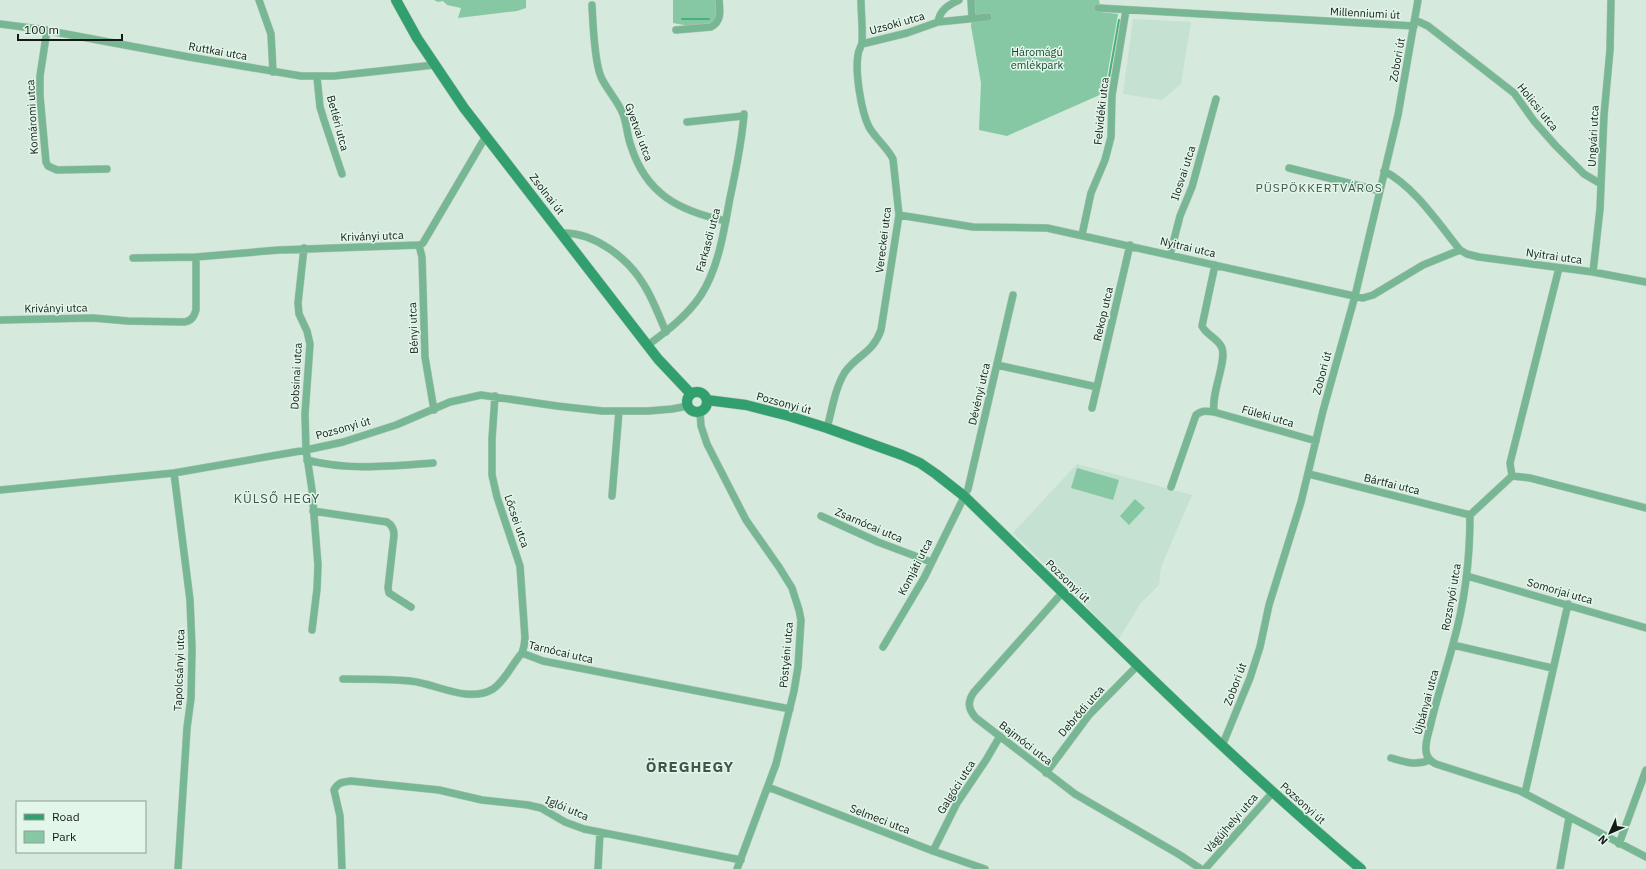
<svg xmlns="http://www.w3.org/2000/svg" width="1646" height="869" viewBox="0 0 1646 869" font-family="'IBM Plex Sans',sans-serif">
  <rect width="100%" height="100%" fill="#d5e9dd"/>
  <!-- built -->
  <path fill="#c5e1d1" d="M 1133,19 L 1191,22 L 1181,84 L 1162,100 L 1123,94 Z
    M 1077,464 L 1192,495 L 1161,567 L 1159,585 L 1140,604 L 1119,639 L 1013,533 Z"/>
  <!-- green -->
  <path fill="#87c8a4" d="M 434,0 L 526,0 L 526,8 L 517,11 L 458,18 L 461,8 L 447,5 L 443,1 L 438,2 Z
    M 673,0 L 716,0 L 717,14 L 714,22 C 701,28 686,26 673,23 Z
    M 974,0 L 1099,0 L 1101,12 L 1118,14 L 1104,93 L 1007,136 L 979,130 L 981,83 L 971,26 Z
    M 1077,468 L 1119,480 L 1113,500 L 1071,488 Z
    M 1135,499 L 1145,508 L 1129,525 L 1120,516 Z"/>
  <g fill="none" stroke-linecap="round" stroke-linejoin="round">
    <!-- stream -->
    <path stroke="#48b07e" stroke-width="2" d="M 682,19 L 709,19
      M 1107,89 L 1119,20"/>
    <!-- street casing -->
    <g stroke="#b2c4b9" stroke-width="8">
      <path id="street" d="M 259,0 L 271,34 L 273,72
        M 971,0 L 972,18
        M 592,5 C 593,24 594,60 601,77 C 607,90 618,101 623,114 C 627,124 627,136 631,146 C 646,194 679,211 726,221
        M 1098,8 L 1414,26
        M 1415,20 L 1428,26 L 1514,93 L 1534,121 L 1556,146 L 1584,174 L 1601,184
        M 938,22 C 940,10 948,5 959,0
        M 0,24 L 39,29 L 189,57 L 301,76 L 334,76 L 434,65
        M 47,30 L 40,76 L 40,96 L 46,162 L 48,166 L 57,170 L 107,169
        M 676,30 L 711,27 C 722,21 720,11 719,0
        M 862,44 L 907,33 L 938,22 L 988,17
        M 317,77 L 320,107 L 324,120 L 342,174
        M 687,122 L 743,116
        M 1289,168 L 1380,191
        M 1384,171 C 1414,186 1439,224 1460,250 L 1467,254 L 1479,257 L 1593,272 L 1646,282
        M 899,215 L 973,227 L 1047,228 L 1363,298 L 1373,295 L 1423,265 L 1460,250
        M 562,233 C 594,232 628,258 644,285 C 653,299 659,316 666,332
        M 1082,235 L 1091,193 L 1105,160 L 1111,137 L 1112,95 L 1126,10
        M 419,245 L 422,257 L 425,357 L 434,410
        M 304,248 L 298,303 L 299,314 L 307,331 L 310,344 L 305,414 L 306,450 L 312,490 L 318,565 L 317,589 L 312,630
        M 1170,255 L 1180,216 L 1192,187 L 1216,99
        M 133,258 L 196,257 L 279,250 L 419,245 L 423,243 L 486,136
        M 1215,265 L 1202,326 C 1206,335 1218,338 1222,348 C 1227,362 1211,392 1214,412 L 1316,441
        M 1593,272 L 1600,209 L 1604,115 L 1610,50 L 1611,0
        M 0,320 L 93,318 L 128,321 L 185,322 C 192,320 194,317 196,310 L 196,257
        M 648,345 C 667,331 687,316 701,295 C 719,267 724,230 730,198 C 736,170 742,142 744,114
        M 997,365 L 1097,387
        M 495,396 L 492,439 L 492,475 L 497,497 L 520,566 L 525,638 L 524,646 L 522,653
        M 1092,408 L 1130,245
        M 700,412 L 701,426 L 707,444 L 746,520 L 779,567 L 792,588 L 799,610 L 801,620 L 798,667 L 794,691 L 776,764 L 737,869
        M 827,428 C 832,410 835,388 845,372 C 857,355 873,353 881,330 L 899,215 L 893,159 C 887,147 875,138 869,127 C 861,111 855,72 858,55 C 858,51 861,47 862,43 C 863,29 861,14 861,0
        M 307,460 C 349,471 391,466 433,463
        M 174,473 L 190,600 L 192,648 L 191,698 L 187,728 L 178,869
        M 1309,474 L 1470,515
        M 1512,476 L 1470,515 C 1470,559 1465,602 1453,644 C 1446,671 1437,697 1431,723 C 1429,732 1425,742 1426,750 C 1426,757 1430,761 1436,764 L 1520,791 L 1646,857
        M 1512,476 L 1510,463 L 1559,268
        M 1512,476 L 1530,478 L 1646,508
        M 1171,487 L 1196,415 C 1202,410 1207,411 1214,412
        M 0,490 L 174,473 L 306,450 L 343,442 L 396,425 L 450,402 L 481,395 L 557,406 L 602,411 L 648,411 L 672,409 L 688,406
        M 612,496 L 619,411
        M 313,511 L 387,522 C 392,525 394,529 394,535 L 388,588 L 389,593 L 411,607
        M 821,516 L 878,542 L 931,562
        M 1467,576 L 1646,628
        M 1062,593 L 974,692 C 967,702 968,709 976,718 L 1075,794 L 1180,855 L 1201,869
        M 1453,645 L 1552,668
        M 883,647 L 924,578 L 968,489 L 1013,295
        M 343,679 C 365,679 388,679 410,681 C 435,683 468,704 493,689 C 505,681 512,664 522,653 L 543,661 L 790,709
        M 1222,746 L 1250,678 L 1260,647 L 1269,605 L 1301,502 L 1323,411 L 1355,296 L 1398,115 L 1418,0
        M 1391,758 C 1405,762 1416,766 1430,760
        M 1046,773 L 1089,715 L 1137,666
        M 768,787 L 933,851 L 985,869
        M 1525,793 L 1568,604
        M 1619,844 L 1646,770
        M 933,851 L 957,803 L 986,760 L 1000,736
        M 342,869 L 340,816 L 334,790 C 338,782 343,782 351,781 L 439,790 L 482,800 L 528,805 L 541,808 L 565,822 L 584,829 L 741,860
        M 598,869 L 600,832
        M 1205,869 L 1273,792
        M 1560,869 L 1569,818"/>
    </g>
    <!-- secondary casing -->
    <g stroke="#b2c4b9" stroke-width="11">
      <path id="secondary" d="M 396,0 L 417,38 L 464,108 L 658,359 L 691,394
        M687 402a10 10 0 1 1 20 0a10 10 0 1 1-20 0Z
        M 707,400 L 746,405 L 789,416 L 827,428 L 902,455 L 920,463 L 936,474 L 964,496 C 1095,623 1222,752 1361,869"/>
    </g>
    <!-- street -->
    <use href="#street" stroke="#78b794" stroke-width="7"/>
    <!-- secondary -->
    <use href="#secondary" stroke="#329f6e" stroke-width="10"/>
  </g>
  <g text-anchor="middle" stroke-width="3" stroke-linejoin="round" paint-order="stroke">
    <!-- street labels -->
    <g font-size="11" fill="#141b17" stroke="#e2f6ea">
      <text transform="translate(1365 13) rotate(3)" y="4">Millenniumi út</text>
      <text transform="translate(897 23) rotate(-16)" y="4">Uzsoki utca</text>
      <text transform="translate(218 51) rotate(10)" y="4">Ruttkai utca</text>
      <text transform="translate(1397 60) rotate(-80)" y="4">Zobori út</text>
      <text transform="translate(1538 107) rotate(51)" y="4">Holicsi utca</text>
      <text transform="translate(1101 111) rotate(-84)" y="4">Felvidéki utca</text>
      <text transform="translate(32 117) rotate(-93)" y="4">Komáromi utca</text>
      <text transform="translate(338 123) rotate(75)" y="4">Betléri utca</text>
      <text transform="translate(639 132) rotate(70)" y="4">Gyetvai utca</text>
      <text transform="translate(1593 136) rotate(-87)" y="4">Ungvári utca</text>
      <text transform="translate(1183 173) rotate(-72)" y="4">Ilosvai utca</text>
      <text transform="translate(547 194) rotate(52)" y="4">Zsolnai út</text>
      <text transform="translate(372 236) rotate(-2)" y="4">Kriványi utca</text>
      <text transform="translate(708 240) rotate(-75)" y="4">Farkasdi utca</text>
      <text transform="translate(883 240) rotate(-83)" y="4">Vereckei utca</text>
      <text transform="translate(1188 247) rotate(13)" y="4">Nyitrai utca</text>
      <text transform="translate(1554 256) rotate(8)" y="4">Nyitrai utca</text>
      <text transform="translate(56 308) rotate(-1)" y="4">Kriványi utca</text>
      <text transform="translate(1103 314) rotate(-77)" y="4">Rekop utca</text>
      <text transform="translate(413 328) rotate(-92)" y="4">Bényi utca</text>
      <text transform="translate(1322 373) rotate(-75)" y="4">Zobori út</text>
      <text transform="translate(296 376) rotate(-87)" y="4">Dobsinai utca</text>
      <text transform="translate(979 394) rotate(-77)" y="4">Dévényi utca</text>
      <text transform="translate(784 403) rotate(15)" y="4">Pozsonyi út</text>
      <text transform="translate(1268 416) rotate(16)" y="4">Füleki utca</text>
      <text transform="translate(343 428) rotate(-16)" y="4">Pozsonyi út</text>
      <text transform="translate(1392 484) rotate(14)" y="4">Bártfai utca</text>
      <text transform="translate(517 521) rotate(71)" y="4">Lőcsei utca</text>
      <text transform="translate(869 525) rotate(23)" y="4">Zsarnócai utca</text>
      <text transform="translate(915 567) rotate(-63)" y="4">Komjáti utca</text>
      <text transform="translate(1068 581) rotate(44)" y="4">Pozsonyi út</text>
      <text transform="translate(1560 591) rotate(16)" y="4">Somorjai utca</text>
      <text transform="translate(1451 597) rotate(-80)" y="4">Rozsnyói utca</text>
      <text transform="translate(561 652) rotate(13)" y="4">Tarnócai utca</text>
      <text transform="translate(786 655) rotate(-85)" y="4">Pöstyéni utca</text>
      <text transform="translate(179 670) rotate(-88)" y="4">Tapolcsányi utca</text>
      <text transform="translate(1235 684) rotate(-69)" y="4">Zobori út</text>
      <text transform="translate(1426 702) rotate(-75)" y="4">Újbányai utca</text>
      <text transform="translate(1081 711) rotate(-49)" y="4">Debrődi utca</text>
      <text transform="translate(1026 743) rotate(38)" y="4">Bajmóci utca</text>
      <text transform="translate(956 787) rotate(-58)" y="4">Galgóci utca</text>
      <text transform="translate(1303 803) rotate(42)" y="4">Pozsonyi út</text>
      <text transform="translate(567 808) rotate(23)" y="4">Iglói utca</text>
      <text transform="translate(880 819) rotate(21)" y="4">Selmeci utca</text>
      <text transform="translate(1231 823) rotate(-49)" y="4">Vágújhelyi utca</text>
    </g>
    <!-- park labels -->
    <g font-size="11" fill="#143f2a" stroke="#e2f6ea">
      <text x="1037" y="56">Háromágú<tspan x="1037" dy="13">emlékpark</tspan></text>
    </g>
    <!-- neighbourhood labels -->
    <g font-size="12" letter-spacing="1" fill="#43544a" stroke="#e2f6ea">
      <text x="1319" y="192">PÜSPÖKKERTVÁROS</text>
    </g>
    <!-- quarter labels -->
    <g font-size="13" letter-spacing="1" fill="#43544a" stroke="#e2f6ea">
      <text x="277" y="503">KÜLSŐ HEGY</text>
    </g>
    <!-- district labels -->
    <g font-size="15" font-weight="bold" letter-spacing="1" fill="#43544a" stroke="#e2f6ea">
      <text x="690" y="772">ÖREGHEGY</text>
    </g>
  </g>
  <!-- legend -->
  <rect x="16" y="801" width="130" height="52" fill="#e2f6ea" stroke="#909e96"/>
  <rect x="24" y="814" width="20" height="6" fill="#329f6e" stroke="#909e96"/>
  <text x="52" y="821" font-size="12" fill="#141b17">Road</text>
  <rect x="24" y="831" width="20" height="12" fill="#87c8a4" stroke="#909e96"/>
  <text x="52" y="841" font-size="12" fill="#141b17">Park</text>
  <!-- north arrow -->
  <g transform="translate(1610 833) rotate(225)" stroke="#e2f6ea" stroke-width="3" paint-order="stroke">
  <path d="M0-3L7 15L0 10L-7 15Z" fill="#141b17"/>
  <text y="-6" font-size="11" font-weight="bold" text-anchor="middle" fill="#141b17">N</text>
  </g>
  <!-- scale -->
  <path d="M18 34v6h104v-6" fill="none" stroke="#141b17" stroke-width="2"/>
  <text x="24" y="34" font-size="12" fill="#141b17" stroke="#e2f6ea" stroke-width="3" paint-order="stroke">100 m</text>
</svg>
